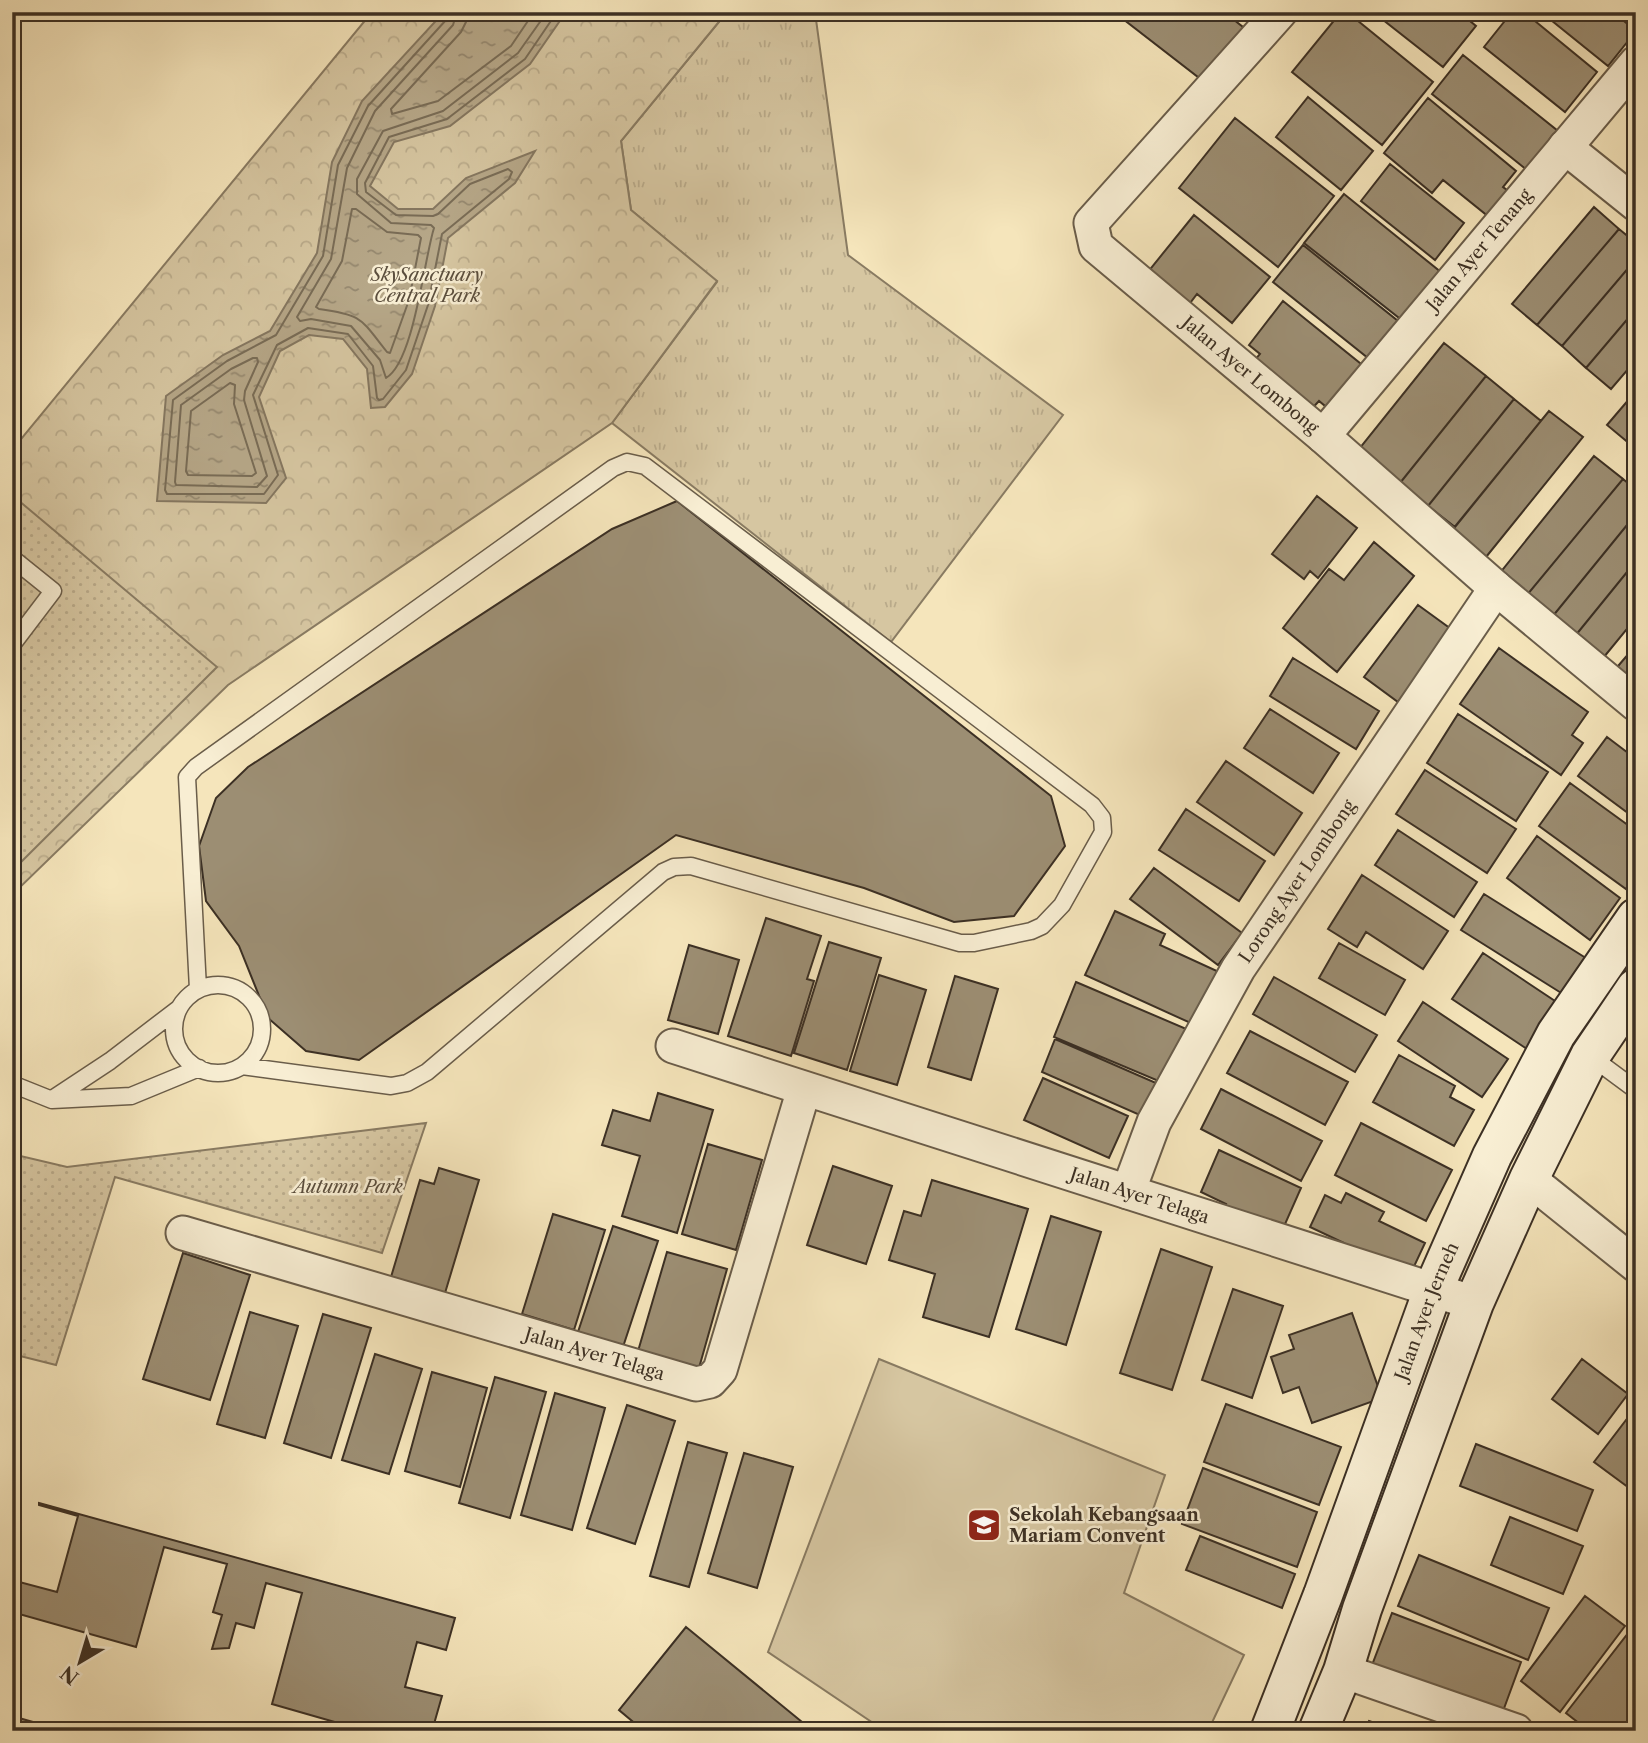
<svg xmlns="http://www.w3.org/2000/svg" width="1648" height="1743" viewBox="0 0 1648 1743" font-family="'Libre Caslon Text',serif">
  <defs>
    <pattern id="grass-tufts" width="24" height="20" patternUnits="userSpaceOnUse" patternTransform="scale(1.75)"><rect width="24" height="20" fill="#d6c6a1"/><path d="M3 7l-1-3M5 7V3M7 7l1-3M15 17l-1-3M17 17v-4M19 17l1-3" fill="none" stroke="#b9aa8a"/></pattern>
    <pattern id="park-crowns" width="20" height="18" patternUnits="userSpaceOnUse" patternTransform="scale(1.75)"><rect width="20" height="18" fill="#d6c6a1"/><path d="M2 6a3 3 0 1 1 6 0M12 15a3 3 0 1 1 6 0" fill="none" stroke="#b9aa8a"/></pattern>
    <pattern id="garden-dots" width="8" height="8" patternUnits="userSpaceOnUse" patternTransform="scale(1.75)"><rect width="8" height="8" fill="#d6c6a1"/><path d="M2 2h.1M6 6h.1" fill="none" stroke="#b9aa8a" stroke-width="1.8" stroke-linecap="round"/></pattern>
    <pattern id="water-ripples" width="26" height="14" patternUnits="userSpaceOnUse" patternTransform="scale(1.75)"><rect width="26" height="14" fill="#b6a788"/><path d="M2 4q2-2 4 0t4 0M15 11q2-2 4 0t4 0" fill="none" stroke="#95886f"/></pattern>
  </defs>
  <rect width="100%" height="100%" fill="#f5e5bb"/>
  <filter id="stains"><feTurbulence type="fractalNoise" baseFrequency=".00286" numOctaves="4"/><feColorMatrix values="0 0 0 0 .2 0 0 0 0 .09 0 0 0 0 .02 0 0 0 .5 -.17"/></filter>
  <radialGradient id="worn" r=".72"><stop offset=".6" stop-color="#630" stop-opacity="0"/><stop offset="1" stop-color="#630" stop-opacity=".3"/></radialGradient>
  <!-- grass -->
  <path fill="url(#grass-tufts)" stroke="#897b62" stroke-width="2" d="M 727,12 L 815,12 L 848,255 L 1063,415 L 891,642 L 612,423 L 717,282 L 631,210 L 621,141 Z"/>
  <!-- park -->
  <path fill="url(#park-crowns)" stroke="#897b62" stroke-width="2" d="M 372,12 L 727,12 L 621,141 L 631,210 L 717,281 L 612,423 L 228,685 L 12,895 L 12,450 Z"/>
  <!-- garden -->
  <path fill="url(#garden-dots)" stroke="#897b62" stroke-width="2" d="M 12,495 L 217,667 L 12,871 Z
    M 426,1123 L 382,1253 L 115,1177 L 56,1365 L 12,1354 L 12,1154 L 67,1167 Z"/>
  <!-- pitch -->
  <path fill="#d6c6a1" stroke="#897b62" stroke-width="2" d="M 879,1359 L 1165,1475 L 1124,1593 L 1244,1655 L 1208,1731 L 885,1731 L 768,1652 Z"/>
  <!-- water -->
  <path fill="url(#water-ripples)" stroke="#857760" stroke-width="2" d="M 444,12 L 566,12 L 530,64 L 450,126 L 394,142 L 370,186 L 398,209 L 433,209 L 466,178 L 535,151 L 515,183 L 448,238 L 435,306 L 412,374 L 385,407 L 371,408 L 367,369 L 343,339 L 309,335 L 280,351 L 259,397 L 286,478 L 266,503 L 157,501 L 166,396 L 223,355 L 270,331 L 317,253 L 332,162 L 362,101 Z"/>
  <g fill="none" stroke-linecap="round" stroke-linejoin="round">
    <!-- shore -->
    <path stroke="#796c56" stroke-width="2" d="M 448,12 L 446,20 L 368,106 L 338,165 L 323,256 L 276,335 L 227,361 L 173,400 L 165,490 L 167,494 L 264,494 L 278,475 L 253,395 L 277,345 L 308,328 L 348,334 L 373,366 L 377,398 L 379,400 L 383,399 L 406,370 L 428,305 L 442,234 L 509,179 L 512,172 L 508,169 L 470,184 L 438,214 L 433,216 L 396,215 L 366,192 L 365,183 L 389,137 L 447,119 L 525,59 L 557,12
      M 457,12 L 453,25 L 375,111 L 347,168 L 331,259 L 297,317 L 300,321 L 311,319 L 351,326 L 380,360 L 386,378 C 414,362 424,259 434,228 L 431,225 L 391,223 L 357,194 L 357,179 L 383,131 L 443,111 L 518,53 L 547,12
      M 468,12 L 466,22 L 461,32 L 391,109 L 392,114 L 438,101 L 511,46 L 534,12
      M 352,209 L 356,209 L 387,232 L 418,235 L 421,238 L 409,300 L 390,353 L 387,352 C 360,318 363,315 319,309 L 316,307 L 342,261 Z
      M 253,358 L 257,358 L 258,362 L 245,391 L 244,400 L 267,476 L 257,487 L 176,485 L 175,482 L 181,405 L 231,369 Z
      M 230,383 L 235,385 L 234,404 L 256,473 L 252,476 L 188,475 L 186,471 L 191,411 Z"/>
  </g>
  <!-- building -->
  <path fill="#9c8e73" stroke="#3c3024" stroke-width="2" d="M 1128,12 L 1224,12 L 1248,31 L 1207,84 L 1123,19 Z
    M 1341,12 L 1347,12 L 1433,82 L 1382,145 L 1292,72 Z
    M 1373,12 L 1459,12 L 1476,26 L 1443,67 Z
    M 1512,12 L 1524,12 L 1597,72 L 1565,112 L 1484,47 Z
    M 1541,12 L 1613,12 L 1636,31 L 1608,66 Z
    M 1463,55 L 1558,131 L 1527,170 L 1432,94 Z
    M 1308,97 L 1373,151 L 1341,190 L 1276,137 Z
    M 1428,98 L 1516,171 L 1503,187 L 1515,196 L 1494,221 L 1443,180 L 1432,193 L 1384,153 Z
    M 1235,118 L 1334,196 L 1278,267 L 1179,188 Z
    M 1390,164 L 1464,223 L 1435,260 L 1361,201 Z
    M 1344,194 L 1447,277 L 1408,325 L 1304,243 Z
    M 1594,207 L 1619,229 L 1537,325 L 1512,304 Z
    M 1194,215 L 1270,277 L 1232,323 L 1197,294 L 1184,311 L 1143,278 Z
    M 1619,229 L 1636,243 L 1636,259 L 1562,346 L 1537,325 Z
    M 1303,245 L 1403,325 L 1373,362 L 1273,282 Z
    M 1636,259 L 1636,309 L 1586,368 L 1562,346 Z
    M 1283,301 L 1366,368 L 1331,411 L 1319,401 L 1307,414 L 1249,367 L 1260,354 L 1249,345 Z
    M 1636,309 L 1636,360 L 1611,389 L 1586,368 Z
    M 1444,343 L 1486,376 L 1400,483 L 1359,449 Z
    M 1486,376 L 1514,399 L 1428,506 L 1400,483 Z
    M 1636,391 L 1636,449 L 1607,425 Z
    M 1514,399 L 1541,421 L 1455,527 L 1428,506 Z
    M 1549,411 L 1583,437 L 1482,562 L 1448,535 Z
    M 1594,456 L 1623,479 L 1522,601 L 1495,579 Z
    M 1623,479 L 1636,490 L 1636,514 L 1548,622 L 1522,601 Z
    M 1317,496 L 1357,528 L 1318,578 L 1310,571 L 1304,579 L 1272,554 Z
    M 677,501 L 1051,796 L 1065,846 L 1014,916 L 954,922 L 864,888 L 676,835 L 359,1060 L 306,1051 L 268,1018 L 239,946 L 206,901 L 199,846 L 216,798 L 248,767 L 612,529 Z
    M 1636,514 L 1636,561 L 1571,641 L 1548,622 Z
    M 1374,542 L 1414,576 L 1337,672 L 1283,628 L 1329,569 L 1344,580 Z
    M 1636,561 L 1636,618 L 1599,663 L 1571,641 Z
    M 1418,605 L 1451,629 L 1398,702 L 1364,677 Z
    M 1636,645 L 1636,691 L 1613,672 Z
    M 1499,648 L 1588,712 L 1572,735 L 1583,743 L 1561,775 L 1460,704 Z
    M 1293,658 L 1379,711 L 1356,749 L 1270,696 Z
    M 1270,709 L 1339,753 L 1313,793 L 1244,748 Z
    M 1458,714 L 1548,772 L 1516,821 L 1427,763 Z
    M 1607,737 L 1636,759 L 1636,819 L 1578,776 Z
    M 1226,761 L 1302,813 L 1274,855 L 1197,802 Z
    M 1425,770 L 1516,829 L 1487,873 L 1396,814 Z
    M 1570,783 L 1636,831 L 1636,875 L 1626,889 L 1539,826 Z
    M 1186,809 L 1265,861 L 1239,901 L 1159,850 Z
    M 1398,830 L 1477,882 L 1454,917 L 1375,865 Z
    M 1537,836 L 1620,898 L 1590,940 L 1507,878 Z
    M 1154,868 L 1242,933 L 1218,965 L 1130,899 Z
    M 1362,875 L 1448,931 L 1423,969 L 1366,932 L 1357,947 L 1328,929 Z
    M 1484,894 L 1589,960 L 1566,996 L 1461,930 Z
    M 1115,911 L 1165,934 L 1160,945 L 1219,972 L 1195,1025 L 1085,975 Z
    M 766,918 L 821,936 L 807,979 L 814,981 L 791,1056 L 728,1036 Z
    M 829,942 L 881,958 L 847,1070 L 794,1053 Z
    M 1339,943 L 1405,980 L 1385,1015 L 1319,978 Z
    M 689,945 L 739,960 L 718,1034 L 668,1020 Z
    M 1483,953 L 1558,1003 L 1527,1049 L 1452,999 Z
    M 879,975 L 926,990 L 897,1085 L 850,1071 Z
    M 955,976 L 998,989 L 971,1080 L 928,1067 Z
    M 1274,977 L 1377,1035 L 1355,1072 L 1253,1014 Z
    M 1076,982 L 1191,1031 L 1168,1085 L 1054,1037 Z
    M 1423,1002 L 1508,1059 L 1482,1097 L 1398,1041 Z
    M 1250,1031 L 1348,1082 L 1325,1125 L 1227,1073 Z
    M 1055,1039 L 1156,1083 L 1142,1116 L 1042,1072 Z
    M 1399,1055 L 1455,1086 L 1450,1097 L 1474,1110 L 1454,1146 L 1373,1102 Z
    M 1043,1078 L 1128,1116 L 1109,1158 L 1024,1120 Z
    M 1221,1089 L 1322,1141 L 1301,1181 L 1201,1129 Z
    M 658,1093 L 713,1110 L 677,1233 L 622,1216 L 640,1156 L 602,1145 L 613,1110 L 650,1121 Z
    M 1361,1123 L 1452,1170 L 1426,1221 L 1335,1175 Z
    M 708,1144 L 762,1160 L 736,1250 L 682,1234 Z
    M 1219,1150 L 1301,1188 L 1278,1240 L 1221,1215 L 1226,1204 L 1201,1192 Z
    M 833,1166 L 892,1186 L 866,1264 L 807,1245 Z
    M 439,1168 L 479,1180 L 442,1303 L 388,1287 L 420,1180 L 434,1184 Z
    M 932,1180 L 1028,1209 L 989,1337 L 923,1317 L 935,1274 L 889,1260 L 904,1211 L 921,1216 Z
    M 1346,1193 L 1384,1212 L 1379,1221 L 1425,1243 L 1410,1275 L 1338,1255 L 1344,1243 L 1310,1227 L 1325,1195 L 1341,1203 Z
    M 553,1214 L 605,1230 L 574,1330 L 522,1314 Z
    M 1051,1216 L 1101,1232 L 1066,1345 L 1016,1329 Z
    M 613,1226 L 658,1241 L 619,1359 L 574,1344 Z
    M 1161,1249 L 1212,1267 L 1172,1390 L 1120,1373 Z
    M 667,1252 L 727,1269 L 697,1375 L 636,1358 Z
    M 183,1253 L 250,1275 L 210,1400 L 143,1379 Z
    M 1233,1289 L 1283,1306 L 1252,1398 L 1202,1380 Z
    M 250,1312 L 298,1326 L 265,1438 L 217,1424 Z
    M 1352,1313 L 1382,1398 L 1312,1423 L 1299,1387 L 1283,1393 L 1271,1357 L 1294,1349 L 1289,1335 Z
    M 323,1314 L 371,1328 L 331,1458 L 284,1443 Z
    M 375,1354 L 422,1369 L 389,1474 L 342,1460 Z
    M 1582,1359 L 1628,1394 L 1598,1434 L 1552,1399 Z
    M 432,1372 L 487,1388 L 460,1487 L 405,1471 Z
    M 495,1377 L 546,1392 L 510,1518 L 459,1503 Z
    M 555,1393 L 605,1408 L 572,1530 L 521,1515 Z
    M 1226,1404 L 1341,1447 L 1319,1505 L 1204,1462 Z
    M 627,1405 L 675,1421 L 635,1544 L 587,1528 Z
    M 1636,1407 L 1636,1493 L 1594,1462 Z
    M 688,1442 L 727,1453 L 689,1587 L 650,1576 Z
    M 1476,1444 L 1593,1490 L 1577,1531 L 1460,1486 Z
    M 744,1453 L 793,1467 L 757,1588 L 708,1573 Z
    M 1203,1468 L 1317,1512 L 1297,1567 L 1182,1524 Z
    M 39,1503 L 455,1618 L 446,1650 L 417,1642 L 405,1687 L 442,1696 L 432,1731 L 366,1731 L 272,1704 L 302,1593 L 266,1583 L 254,1628 L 236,1623 L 229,1648 L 212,1649 L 222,1615 L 213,1612 L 227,1564 L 164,1547 L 136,1647 L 12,1612 L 12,1580 L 57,1592 L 78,1516 L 39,1505 Z
    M 1510,1517 L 1583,1546 L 1563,1594 L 1491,1565 Z
    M 1200,1536 L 1295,1574 L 1282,1608 L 1186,1570 Z
    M 1419,1555 L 1549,1608 L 1528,1660 L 1398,1606 Z
    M 1585,1596 L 1625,1626 L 1560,1712 L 1521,1681 Z
    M 1392,1613 L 1521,1662 L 1499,1722 L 1369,1673 Z
    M 1636,1623 L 1636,1711 L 1621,1731 L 1589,1731 L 1566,1713 Z
    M 686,1627 L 813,1731 L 644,1731 L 619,1710 Z
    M 12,1716 L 47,1726 L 46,1731 L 12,1731 Z
    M 1369,1721 L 1397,1731 L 1365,1731 Z"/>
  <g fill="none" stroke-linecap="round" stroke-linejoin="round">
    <!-- lane casing -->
    <g stroke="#6a5d4a" stroke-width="19">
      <path id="lane" d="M 12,558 L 53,591 L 12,645
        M174 1029a44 44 0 1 1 88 0a44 44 0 1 1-88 0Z
        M 198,989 L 187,777 L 196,767 L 613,468 L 627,462 L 645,466 L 1092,805 L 1102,818 L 1103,832 L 1062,905 L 1042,926 L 1031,931 L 974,943 L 960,943 L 691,866 L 674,867 L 663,872 L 427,1072 L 407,1083 L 391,1086 L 242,1066
        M 1590,1056 L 1636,1090
        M 12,1084 L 52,1100 L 131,1096 L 199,1068
        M 54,1098 L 110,1061 L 178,1009"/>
    </g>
    <!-- street casing -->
    <g stroke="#6a5d4a" stroke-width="37">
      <g id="street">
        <path id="s1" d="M 1280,12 L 1091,223 L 1096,246 L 1323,436 L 1496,588 L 1636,704"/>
        <path d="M 1565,147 L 1636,204"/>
        <path id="s2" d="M 1323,436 L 1636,63"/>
        <path id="s3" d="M 673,1046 L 1474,1303"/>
        <path d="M 1529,1179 L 1636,1265"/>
        <path id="s4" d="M 1128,1192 L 1154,1122 L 1238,969 L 1496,588"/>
        <path id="s5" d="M 183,1233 L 696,1384 L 710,1381 L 720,1370 L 804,1089"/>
        <path d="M 1343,1671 L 1516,1731"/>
      </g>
    </g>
    <!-- secondary casing -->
    <g stroke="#3c3024" stroke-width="42">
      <g id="secondary">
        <path id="s6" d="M 1270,1731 L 1323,1595 L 1433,1290 L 1492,1156 L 1556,1034 L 1636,918"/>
        <path d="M 1318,1731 L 1343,1671 L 1362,1609 L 1474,1303 L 1529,1179 L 1590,1056 L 1636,988"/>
      </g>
    </g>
    <!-- lane -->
    <use href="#lane" stroke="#f8eed3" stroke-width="16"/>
    <!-- street -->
    <use href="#street" stroke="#f8eed3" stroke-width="33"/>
    <!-- secondary -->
    <use href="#secondary" stroke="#f8eed3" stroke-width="38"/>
  </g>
  <!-- icons -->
  <defs>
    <g id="school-square" transform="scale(1.75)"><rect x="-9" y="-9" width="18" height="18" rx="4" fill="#8f2418" stroke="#f8eed3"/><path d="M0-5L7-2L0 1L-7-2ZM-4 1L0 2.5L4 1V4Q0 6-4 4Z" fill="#fff"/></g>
  </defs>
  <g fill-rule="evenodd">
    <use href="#school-square" x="984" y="1525"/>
  </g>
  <g text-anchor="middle" stroke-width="5" stroke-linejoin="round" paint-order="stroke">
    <!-- street labels -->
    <g font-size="18" fill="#3c3024" stroke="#f8eed3">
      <text dy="6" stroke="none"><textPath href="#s2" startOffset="243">Jalan Ayer Tenang</textPath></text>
      <text dy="6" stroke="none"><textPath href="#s1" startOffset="508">Jalan Ayer Lombong</textPath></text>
      <text dy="6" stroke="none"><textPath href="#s4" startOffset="355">Lorong Ayer Lombong</textPath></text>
      <text dy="6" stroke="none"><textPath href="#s3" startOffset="490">Jalan Ayer Telaga</textPath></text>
      <text dy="6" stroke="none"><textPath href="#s6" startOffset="448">Jalan Ayer Jerneh</textPath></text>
      <text dy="6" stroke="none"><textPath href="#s5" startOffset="429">Jalan Ayer Telaga</textPath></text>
    </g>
    <!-- park labels -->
    <g font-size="18" font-style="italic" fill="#5b4e3d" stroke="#f8eed3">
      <text x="427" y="281">SkySanctuary<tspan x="427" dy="21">Central Park</tspan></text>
      <text x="348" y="1193">Autumn Park</text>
    </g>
    <!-- poi labels -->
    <g font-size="18" font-weight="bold" fill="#3c3024" stroke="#f8eed3" text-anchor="start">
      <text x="1009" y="1521">Sekolah Kebangsaan<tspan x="1009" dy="21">Mariam Convent</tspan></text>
    </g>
  </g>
  <!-- margin -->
  <rect width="1648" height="1743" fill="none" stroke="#f5e5bb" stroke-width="42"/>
  <rect x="14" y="14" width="1620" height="1715" fill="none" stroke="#3c3024" stroke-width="3.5"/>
  <rect x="21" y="21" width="1606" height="1701" fill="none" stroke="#3c3024" stroke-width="2"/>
  <!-- north arrow -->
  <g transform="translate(80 1662) rotate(218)" stroke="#f8eed3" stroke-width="5" paint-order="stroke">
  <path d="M0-5L12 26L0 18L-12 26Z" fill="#3c3024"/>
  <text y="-10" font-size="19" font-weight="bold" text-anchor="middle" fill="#3c3024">N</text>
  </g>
  <rect width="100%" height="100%" filter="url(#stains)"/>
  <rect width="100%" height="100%" fill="url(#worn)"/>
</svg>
